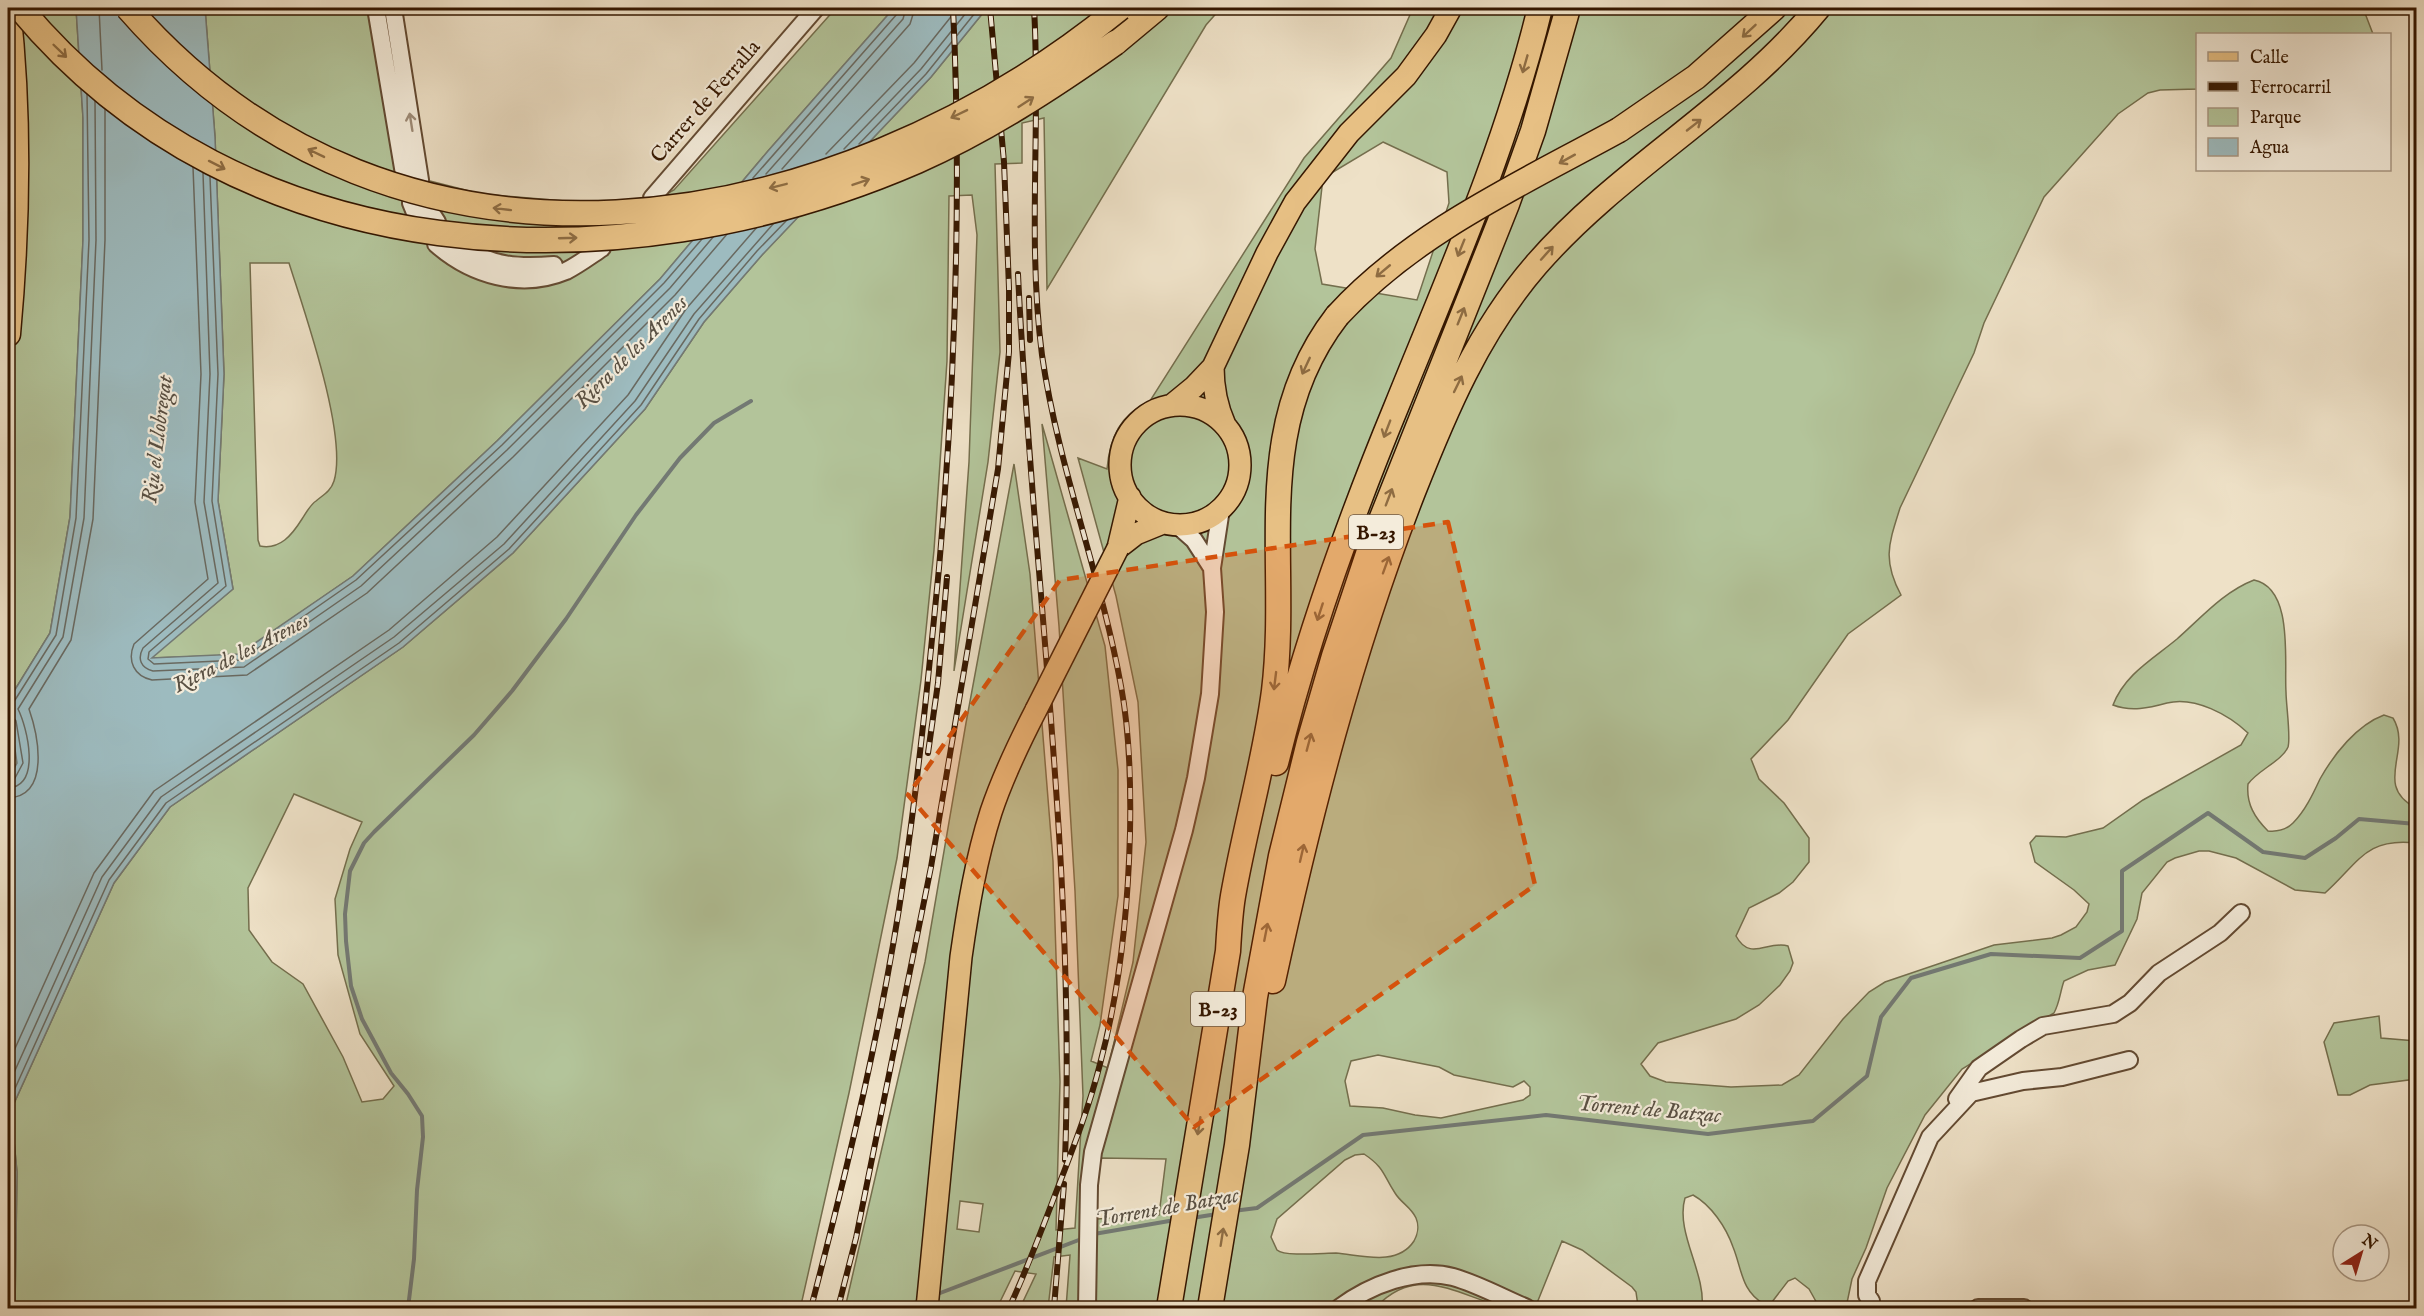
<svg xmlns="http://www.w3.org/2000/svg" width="2424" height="1316" viewBox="0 0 2424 1316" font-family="'IM FELL English',serif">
  <rect width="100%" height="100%" fill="#eee1c7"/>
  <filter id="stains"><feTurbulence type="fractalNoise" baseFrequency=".00333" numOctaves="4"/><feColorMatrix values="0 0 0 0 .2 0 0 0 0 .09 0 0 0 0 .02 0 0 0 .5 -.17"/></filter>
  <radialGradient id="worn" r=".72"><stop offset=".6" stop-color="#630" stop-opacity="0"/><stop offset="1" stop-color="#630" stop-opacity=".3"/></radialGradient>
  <!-- green -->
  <path fill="#b3c49a" stroke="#746e4d" stroke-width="1.5" fill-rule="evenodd" d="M 8,8 L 76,8 L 83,118 L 83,240 L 70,517 L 50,633 L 8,701 Z
    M 205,8 L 398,8 L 426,180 L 481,194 L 565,201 L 656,200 L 674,190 L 836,8 L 894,8 L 768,151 L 660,279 L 497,441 L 353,576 L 239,655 L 150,658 L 233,589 L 218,501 L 224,374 L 215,137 ZM 250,263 L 289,263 C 304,311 348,435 334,481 C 331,491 323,495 316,501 C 310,505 306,513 302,519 C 292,535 280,550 260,546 L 258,540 Z
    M 987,8 L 1221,8 L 1206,25 L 1047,289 L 1044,118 L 1022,123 L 1022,163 L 995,164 L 1000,352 L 988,462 L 954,671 L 969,462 L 977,235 L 972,195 L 949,196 L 947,361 L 934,550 L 921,680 L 897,858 L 849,1093 L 801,1305 L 825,1308 L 15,1308 L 17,1172 L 11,1110 L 114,883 L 170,807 L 403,647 L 513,553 L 645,409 L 704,322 L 762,255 L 931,77 ZM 294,794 L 362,822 L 350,849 L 335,899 L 338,955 L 360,1034 L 394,1086 L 383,1099 L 362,1102 L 343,1057 L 303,984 L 272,962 L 249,930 L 248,888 Z
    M 1413,8 L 2363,8 L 2373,34 L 2198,34 L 2197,89 L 2160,90 L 2148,93 L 2118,114 L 2044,197 L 1984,323 L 1974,353 L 1900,508 C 1889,543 1882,560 1901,595 L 1848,634 L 1788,720 L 1751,759 L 1759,779 L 1784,803 L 1809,838 L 1809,862 L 1793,882 L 1779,893 L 1749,908 L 1736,936 C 1750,962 1768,940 1788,946 L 1793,963 L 1790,971 L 1780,985 L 1759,1005 L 1736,1019 L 1658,1043 L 1641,1064 L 1650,1076 L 1666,1082 L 1731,1087 L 1782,1085 L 1799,1075 L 1843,1019 L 1869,992 L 1885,982 L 1994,945 L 2052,938 L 2061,935 L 2076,927 L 2087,912 L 2089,904 L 2074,890 L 2035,862 L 2030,843 L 2036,836 L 2066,837 L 2103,828 L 2143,800 L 2241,745 L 2248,733 C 2229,715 2195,696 2167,703 C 2149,708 2131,712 2113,705 C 2125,674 2153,659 2177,639 C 2201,618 2223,592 2254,580 C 2294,588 2284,662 2286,692 C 2286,704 2291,738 2288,747 C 2282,761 2258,770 2248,784 C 2246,804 2255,818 2268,831 C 2278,832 2286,830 2293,823 C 2305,811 2313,794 2320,779 C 2334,754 2357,725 2384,715 L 2393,718 C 2413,751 2372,785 2416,808 L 2416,843 C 2365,837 2358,864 2325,893 L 2295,890 L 2236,858 L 2209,851 L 2199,851 L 2175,858 L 2167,862 L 2142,893 L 2137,919 L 2115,965 L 2088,970 L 2064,981 C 2060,992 2060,1002 2054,1013 L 1962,1069 L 1925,1115 L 1887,1188 L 1866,1248 L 1852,1279 L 1847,1303 L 1833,1302 L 1818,1305 L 1809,1289 L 1795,1278 L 1788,1281 L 1772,1302 L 1764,1304 C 1741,1291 1742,1269 1733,1247 C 1726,1227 1711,1205 1693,1195 L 1685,1198 C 1675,1232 1706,1273 1702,1308 L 1649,1308 L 1638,1306 L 1636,1292 L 1632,1287 L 1582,1250 L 1562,1241 L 1535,1308 C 1525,1308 1512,1310 1503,1307 C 1455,1294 1417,1263 1375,1308 L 1066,1308 L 1070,1255 L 1054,1257 L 1048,1308 L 1020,1308 L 1036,1274 L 1015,1271 L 997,1308 L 845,1308 L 925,962 L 966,723 L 1014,464 L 1030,574 L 1053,861 L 1060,1082 L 1056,1230 L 1075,1228 L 1083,1096 L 1075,891 L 1059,626 L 1042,424 L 1105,646 L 1118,770 L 1118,896 L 1100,1025 L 1091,1061 L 1108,1068 L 1133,962 L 1146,842 L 1138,702 L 1116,596 L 1078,458 L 1107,469 C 1110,437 1120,415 1150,401 L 1304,158 L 1391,58 ZM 1383,142 L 1447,172 L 1449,203 L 1417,300 L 1322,284 L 1315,249 L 1323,178 ZM 1378,1055 L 1439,1067 L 1454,1075 L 1513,1087 L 1524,1081 L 1530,1087 L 1530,1095 L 1523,1100 L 1441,1118 L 1415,1115 L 1383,1108 L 1350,1106 L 1345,1081 L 1351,1061 ZM 1364,1154 C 1385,1168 1383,1175 1395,1193 C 1401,1203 1411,1207 1416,1218 C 1419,1225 1418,1234 1414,1241 C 1397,1267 1361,1255 1336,1253 C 1323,1253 1285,1257 1277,1250 L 1271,1237 L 1277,1219 L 1345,1160 L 1355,1155 ZM 1100,1158 L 1166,1159 L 1159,1215 L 1097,1219 L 1094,1174 ZM 960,1201 L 983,1204 L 979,1232 L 957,1229 Z
    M 8,704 L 17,763 L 8,779 Z
    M 2379,1016 L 2381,1038 L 2416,1041 L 2416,1079 L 2370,1085 L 2350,1095 L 2338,1095 L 2324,1042 L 2334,1023 Z"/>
  <!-- water -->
  <path fill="#9dbbbf" stroke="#737973" stroke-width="1.5" d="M 76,8 L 205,8 L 215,137 L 224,374 L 218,501 L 233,589 L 152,658 L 239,654 L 353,576 L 497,441 L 660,279 L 768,151 L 894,8 L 987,8 L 931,77 L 762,255 L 704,322 L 645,409 L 513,553 L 403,647 L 170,807 L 114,883 L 11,1110 L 17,1172 L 15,1308 L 8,1308 L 8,779 L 17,763 L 8,701 L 50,633 L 70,517 L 83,240 L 83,118 Z"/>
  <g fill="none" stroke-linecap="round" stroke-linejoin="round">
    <!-- shore -->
    <path stroke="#696960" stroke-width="1.5" d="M 99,8 L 102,70
      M 859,144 L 926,74 L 979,8
      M 844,149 L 921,69 L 970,8
      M 826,154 L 914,63 L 958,8
      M 193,167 L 201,374 L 195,502 L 208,579 L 134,644 C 127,661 134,676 152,680 L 247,675 L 367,593 L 513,457 L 675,295 L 728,233
      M 782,169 L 910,24 L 915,8
      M 203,173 L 210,374 L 204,502 L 218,583 L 143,648 C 137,659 141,668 153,671 L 244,667 L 361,586 L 507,450 L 670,288 L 714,236
      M 766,174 L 903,19 L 906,8
      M 210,177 L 218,374 L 212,501 L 226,586 L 149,652 L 148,659 L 154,664 L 241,660 L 356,580 L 502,445 L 664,283 L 702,239
      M 753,178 L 897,14 L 898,8
      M 8,703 L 15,700 L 56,635 L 76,518 L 89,240 L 87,93
      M 8,716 L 13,717 L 16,721 L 23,763 L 15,778 L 8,781
      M 8,788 C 42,786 27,727 18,709 L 63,637 L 84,518 L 96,240 L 95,101
      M 8,798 C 51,796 38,735 29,709 L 71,640 L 93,519 L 105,240 L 105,109
      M 8,1064 L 94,873 L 154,791 L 389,630 L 497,537 L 628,395 L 686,309 L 758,226
      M 8,1086 L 102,877 L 161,797 L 394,637 L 504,544 L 635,401 L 694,314 L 774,223
      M 8,1104 L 109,880 L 166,803 L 399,643 L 509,549 L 641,405 L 699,319 L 757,251 L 787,220
      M 8,1132 L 11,1172 L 9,1308"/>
    <!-- stream -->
    <path stroke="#737973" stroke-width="4" d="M 1233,1211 L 1257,1208 L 1363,1135 L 1546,1115 L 1708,1134 L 1813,1121 L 1867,1076 L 1881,1017 L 1911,978 L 1991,954 L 2080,958 L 2122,931 L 2122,871 L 2208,813 L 2263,852 L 2305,858 L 2336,838 L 2359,819 L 2416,824
      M 1192,1218 L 1217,1214
      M 1094,1234 L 1175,1220
      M 935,1295 L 1084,1238
      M 408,1308 L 414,1259 L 417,1190 L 423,1137 L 422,1116 L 408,1094 L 391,1073 L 362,1019 L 351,986 L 346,941 L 345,914 L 350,871 L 364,843 L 374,832 L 474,735 L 512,691 L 566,619 L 636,515 L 680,458 L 714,423 L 751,401
      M 902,1308 L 919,1301"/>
    <!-- minor casing -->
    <g stroke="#634a32" stroke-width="20">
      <path id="minor" d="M 376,8 L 404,174
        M 393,8 L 420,180
        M 652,198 L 816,8
        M 411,203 L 418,220
        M 428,208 L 437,222
        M 436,244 C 471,275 521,290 566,271 C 578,265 590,256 602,248
        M 462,248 C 494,266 517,268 554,265
        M 1177,525 L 1194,540 L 1212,568
        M 1957,1099 L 1979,1068 L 2021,1039 L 2043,1026 L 2113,1014 L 2130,1003 L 2159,973 L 2220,933 L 2241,913
        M 1871,1301 L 1867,1295 L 1867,1281 L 1930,1137 L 1971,1093 L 2023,1081 L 2062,1077 L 2129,1060
        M 1087,1308 L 1089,1185 L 1093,1152 L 1184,830 L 1196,778 L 1210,694 L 1215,612 L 1212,568 L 1221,509
        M 1339,1308 C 1370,1285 1415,1267 1453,1277 C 1478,1284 1503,1298 1527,1308
        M 1978,1308 L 2024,1308"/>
    </g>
    <!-- major casing -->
    <g stroke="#351700" stroke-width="24">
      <path id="major" d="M 1213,367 C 1213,388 1216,405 1225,425
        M 1172,405 L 1194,387 L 1213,367 L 1267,253 L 1295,202 L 1349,133 L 1406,76 L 1436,35 L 1451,8
        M1120 465a60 60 0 1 1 120 0a60 60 0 1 1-120 0Z
        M 1118,548 L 1136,534 L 1163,523
        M 1118,548 L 1130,497
        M 927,1308 L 961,957 C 968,908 976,859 991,812 C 1003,776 1019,743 1036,710"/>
    </g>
    <!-- highway casing -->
    <g stroke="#351700" stroke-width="27">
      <path id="highway" d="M 1115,43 L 1157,8
        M 1619,130 L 1696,77 L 1774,8
        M 8,334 C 18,225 20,116 8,8
        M 1276,763 C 1306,641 1349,521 1397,405 C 1450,274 1507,145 1540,8
        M 1273,981 C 1309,815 1351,651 1413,492 C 1445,411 1478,332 1536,265 C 1620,168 1737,107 1818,8
        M 1169,1308 L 1228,951 C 1229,933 1230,914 1233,896 C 1245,827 1265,760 1274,691 C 1290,559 1249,430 1337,316
        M 1210,1308 L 1237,1145 L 1255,997 L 1281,856 L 1309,742 L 1334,656 L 1371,545 L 1507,204 L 1533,131 L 1568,8"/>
    </g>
    <!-- minor -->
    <use href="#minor" stroke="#f4ecdb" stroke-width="16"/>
    <!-- major -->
    <use href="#major" stroke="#e7c084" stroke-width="21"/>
    <!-- highway -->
    <use href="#highway" stroke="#e7c084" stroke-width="24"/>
    <!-- rail casing -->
    <g stroke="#351700" stroke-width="6">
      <path id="rail" d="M 1018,274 C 1032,569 1076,864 1065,1160
        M 1029,298 L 1030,340
        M 928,753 L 938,683 L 947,577
        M 811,1308 C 848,1166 883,1022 904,876 C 919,774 929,671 939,568 C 955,382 962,195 953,8
        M 838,1308 L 856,1238 L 931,867 L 998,469 L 1009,352 L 1009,288 L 1004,162 L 990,8
        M 1009,1308 C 1025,1274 1038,1239 1052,1203 C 1069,1158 1088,1112 1100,1064 C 1120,989 1128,911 1130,833 C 1131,784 1130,734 1121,686 C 1101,575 1058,467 1042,355 C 1027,240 1041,123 1034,8
        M 1054,1308 L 1064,1184"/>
    </g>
    <!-- rail -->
    <use href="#rail" stroke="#f4ecdb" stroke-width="4" stroke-dasharray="11" stroke-linecap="butt"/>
    <!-- major-bridge casing -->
    <g stroke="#351700" stroke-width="24" stroke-linecap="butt">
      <path id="major-bridge" d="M 1036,710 L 1118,548"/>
    </g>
    <!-- highway-bridge casing -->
    <g stroke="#351700" stroke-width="27" stroke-linecap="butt">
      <path id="highway-bridge" d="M 20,8 C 241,274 617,291 917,161 C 987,130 1053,87 1115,43
        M 128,8 C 397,317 831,244 1120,8
        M 1337,316 C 1414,232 1519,185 1619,130"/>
    </g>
    <!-- major-bridge -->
    <use href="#major-bridge" stroke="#e7c084" stroke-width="21"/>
    <!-- highway-bridge -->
    <use href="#highway-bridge" stroke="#e7c084" stroke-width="24"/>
  </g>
  <!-- one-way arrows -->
  <defs><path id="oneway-shaft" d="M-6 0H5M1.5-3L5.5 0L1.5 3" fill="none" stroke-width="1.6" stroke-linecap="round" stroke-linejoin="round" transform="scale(1.5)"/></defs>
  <g stroke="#8e6c42">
    <use href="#oneway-shaft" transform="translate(1749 31) rotate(137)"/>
    <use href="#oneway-shaft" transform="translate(60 51) rotate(44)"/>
    <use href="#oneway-shaft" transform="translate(1525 64) rotate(106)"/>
    <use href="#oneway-shaft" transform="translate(1026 102) rotate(-33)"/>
    <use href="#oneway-shaft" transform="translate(959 114) rotate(154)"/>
    <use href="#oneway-shaft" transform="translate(1694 125) rotate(-38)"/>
    <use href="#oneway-shaft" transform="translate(316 153) rotate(-154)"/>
    <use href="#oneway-shaft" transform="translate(1567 159) rotate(151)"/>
    <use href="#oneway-shaft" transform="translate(217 165) rotate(27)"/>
    <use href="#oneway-shaft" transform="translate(861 182) rotate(-19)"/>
    <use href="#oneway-shaft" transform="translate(778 186) rotate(166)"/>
    <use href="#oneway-shaft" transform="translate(502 209) rotate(-173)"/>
    <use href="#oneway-shaft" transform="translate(568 238) rotate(-2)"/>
    <use href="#oneway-shaft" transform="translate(1461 248) rotate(112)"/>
    <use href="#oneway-shaft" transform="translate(1547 253) rotate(-48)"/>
    <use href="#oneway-shaft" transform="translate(1383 271) rotate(140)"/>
    <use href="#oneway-shaft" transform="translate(1461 316) rotate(-68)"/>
    <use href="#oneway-shaft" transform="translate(1306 366) rotate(115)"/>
    <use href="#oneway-shaft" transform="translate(1458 384) rotate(-64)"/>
    <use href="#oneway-shaft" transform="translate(1387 429) rotate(111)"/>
    <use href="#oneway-shaft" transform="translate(1389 497) rotate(-69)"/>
    <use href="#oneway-shaft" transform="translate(1386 565) rotate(-70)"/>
    <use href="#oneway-shaft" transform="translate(1320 612) rotate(108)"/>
    <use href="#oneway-shaft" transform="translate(1275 681) rotate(97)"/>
    <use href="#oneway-shaft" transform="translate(1309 742) rotate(-75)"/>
    <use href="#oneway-shaft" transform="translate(1302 853) rotate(-77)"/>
    <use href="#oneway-shaft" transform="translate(1266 932) rotate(-79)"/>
    <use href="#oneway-shaft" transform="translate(1199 1126) rotate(99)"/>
    <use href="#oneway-shaft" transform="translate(1222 1237) rotate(-81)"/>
  </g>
  <use stroke="#9e8c78" href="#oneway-shaft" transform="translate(411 122) rotate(-99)"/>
  <!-- marked area -->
  <path fill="#d6520b" fill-opacity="0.2" stroke="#d6520b" stroke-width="4.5" stroke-dasharray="12 8" stroke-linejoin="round" d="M 1448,522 L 1535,885 L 1194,1127 L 908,795 L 1060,580 Z"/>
  <g text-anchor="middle" stroke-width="4.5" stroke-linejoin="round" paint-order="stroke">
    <!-- shield labels -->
    <g fill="#f4ecdb" stroke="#6e5742" stroke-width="1.5">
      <rect x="1349" y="515" width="54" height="34" rx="4.5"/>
      <rect x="1191" y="992" width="54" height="34" rx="4.5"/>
    </g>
    <g font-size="20" font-weight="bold" fill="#351700">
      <text x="1376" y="539">B-23</text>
      <text x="1218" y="1016">B-23</text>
    </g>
    <!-- street labels -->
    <g font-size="21" fill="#351700" stroke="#f4ecdb">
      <text transform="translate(705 101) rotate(-49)" y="7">Carrer de Ferralla</text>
    </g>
    <!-- water labels -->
    <g font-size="22" font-style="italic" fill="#595043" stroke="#f4ecdb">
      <text transform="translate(630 351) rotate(-45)" y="8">Riera de les Arenes</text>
      <text transform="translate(156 439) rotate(-83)" y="8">Riu el Llobregat</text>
      <text transform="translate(240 652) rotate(-27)" y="8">Riera de les Arenes</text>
      <text transform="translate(1649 1108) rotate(5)" y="8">Torrent de Batzac</text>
      <text transform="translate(1167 1206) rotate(-10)" y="8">Torrent de Batzac</text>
    </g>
  </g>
  <!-- margin -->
  <rect width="2424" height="1316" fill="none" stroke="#eee1c7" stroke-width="30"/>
  <rect x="9" y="9" width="2406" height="1298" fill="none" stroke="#351700" stroke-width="3"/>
  <rect x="15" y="15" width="2394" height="1286" fill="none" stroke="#351700" stroke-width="1.5"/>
  <!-- legend -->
  <rect x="2196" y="33" width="195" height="138" fill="#f4ecdb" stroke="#a89783" stroke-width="1.5"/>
  <rect x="2208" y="52" width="30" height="9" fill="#e7c084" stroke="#a89783" stroke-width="1.5"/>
  <text x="2250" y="63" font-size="18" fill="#351700">Calle</text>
  <rect x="2208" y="82" width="30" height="9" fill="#351700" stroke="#a89783" stroke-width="1.5"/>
  <text x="2250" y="93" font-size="18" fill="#351700">Ferrocarril</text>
  <rect x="2208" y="108" width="30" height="18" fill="#b3c49a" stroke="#a89783" stroke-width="1.5"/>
  <text x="2250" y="123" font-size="18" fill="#351700">Parque</text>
  <rect x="2208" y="138" width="30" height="18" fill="#9dbbbf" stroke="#a89783" stroke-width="1.5"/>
  <text x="2250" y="153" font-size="18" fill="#351700">Agua</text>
  <!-- north arrow -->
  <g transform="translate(2361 1253) rotate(37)"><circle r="28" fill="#f4ecdb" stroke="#a89783" stroke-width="1.5"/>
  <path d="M0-4.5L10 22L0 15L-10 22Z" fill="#8f2418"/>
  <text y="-9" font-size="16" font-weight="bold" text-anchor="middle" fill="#351700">N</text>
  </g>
  <rect width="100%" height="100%" filter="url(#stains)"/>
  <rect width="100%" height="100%" fill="url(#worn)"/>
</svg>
